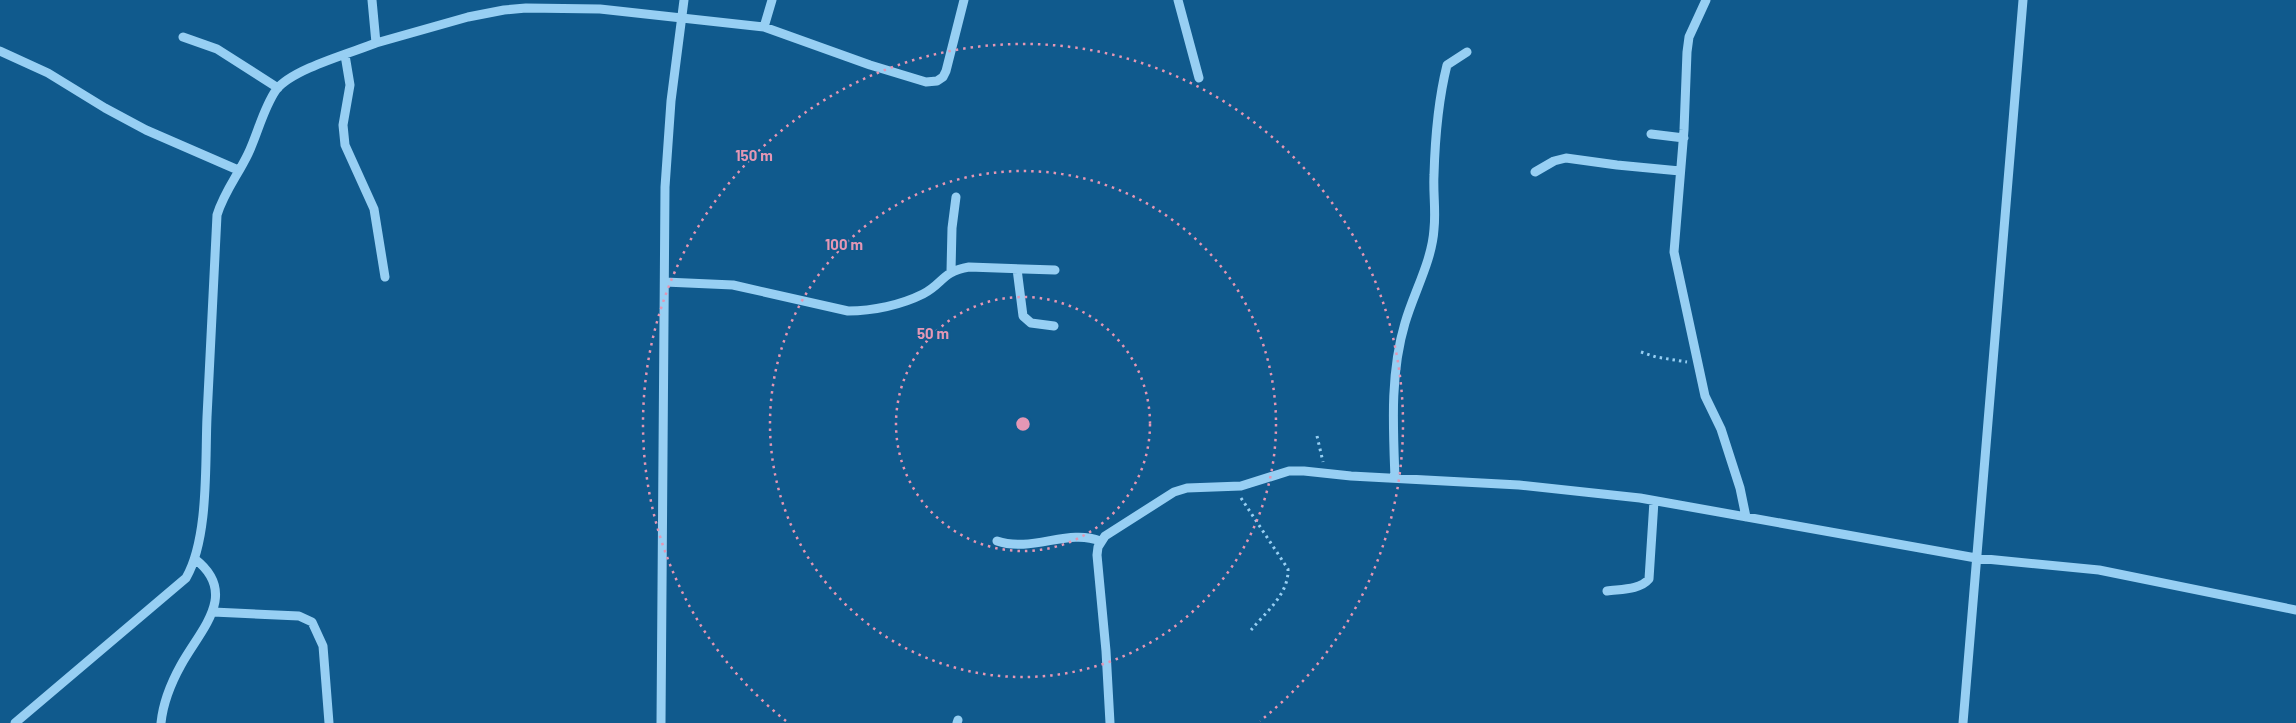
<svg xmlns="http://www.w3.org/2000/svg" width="2296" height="723" viewBox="0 0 2296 723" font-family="Barlow,sans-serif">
  <rect width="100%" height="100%" fill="#105a8d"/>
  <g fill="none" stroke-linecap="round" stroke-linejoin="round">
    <!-- path -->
    <path stroke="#97cff3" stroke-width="3" stroke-dasharray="2.5 4" stroke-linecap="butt" d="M 1641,352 L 1656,357 L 1687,362
      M 1317,436 L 1323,462
      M 1241,498 L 1288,569 C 1289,594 1266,612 1251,630"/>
    <!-- minor -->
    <path stroke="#97cff3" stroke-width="9" d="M 1178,0 L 1199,78
      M 1706,0 L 1689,37 L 1687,52 L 1684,130 L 1674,252 L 1705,396 L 1721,429 L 1740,488 L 1746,517
      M 764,27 L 772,0
      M 183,37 L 217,49 L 278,88
      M 376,43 L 468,17 L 504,10 L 526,8 L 600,9 L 764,27 L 870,65 L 926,82 L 937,81 L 943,77 L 946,71 L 964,0
      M 0,51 L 48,73 L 105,108 L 146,130 L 238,170
      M 345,55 L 350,85 L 343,125 L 345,145 L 374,209 L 385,277
      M 1651,134 L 1684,138
      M 1535,172 L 1554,161 L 1566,158 L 1617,165 L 1680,171
      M 1017,269 L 1023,316 L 1031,323 L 1054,326
      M 951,271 L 952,228 L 956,197
      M 665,282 L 733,285 L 848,311 C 873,311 901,305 923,294 C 944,283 941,272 969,267 L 1055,270
      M 1395,478 C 1393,426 1390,373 1405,323 C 1414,292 1432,261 1434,229 C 1436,211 1433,193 1434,175 C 1435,139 1438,101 1447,65 L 1467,52
      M 997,541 C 1032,553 1069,528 1100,541
      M 1607,591 C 1620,589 1640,590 1649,579 L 1654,501
      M 213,612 L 299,616 L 312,622 L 323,646 L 329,723
      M 15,723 L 186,578 C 209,538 205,463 207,417 C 210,350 214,283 217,215 C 224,192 238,175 248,154 C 258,133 263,109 276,90 C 292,69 351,53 376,43 L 372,0
      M 161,723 C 163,703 171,683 181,665 C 200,630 240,594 195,559
      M 661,723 L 665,187 L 671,101 L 684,0
      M 957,723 L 958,720
      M 1110,723 L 1106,651 L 1097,555 L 1098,547 L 1105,536 L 1174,492 L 1187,488 L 1241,486 L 1289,471 L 1304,471 L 1351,476 L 1519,485 L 1640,498 L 1976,558 L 2099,570 L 2296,610
      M 1963,723 L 2023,0"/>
  </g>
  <!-- distance rings -->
  <g fill="none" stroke="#e497b5" stroke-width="2.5" stroke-dasharray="2.5 5">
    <circle cx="1023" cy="424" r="127"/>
    <circle cx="1023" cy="424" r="253"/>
    <path d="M786 721A380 380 0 1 1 1260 721"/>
  </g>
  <circle cx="1023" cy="424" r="8" fill="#e497b5" stroke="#105a8d" stroke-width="2.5"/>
  <g font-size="15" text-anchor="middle" font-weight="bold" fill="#e497b5" stroke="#105a8d" stroke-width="4" stroke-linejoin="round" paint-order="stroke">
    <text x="754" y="161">150 m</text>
    <text x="844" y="250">100 m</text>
    <text x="933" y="339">50 m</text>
  </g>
</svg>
